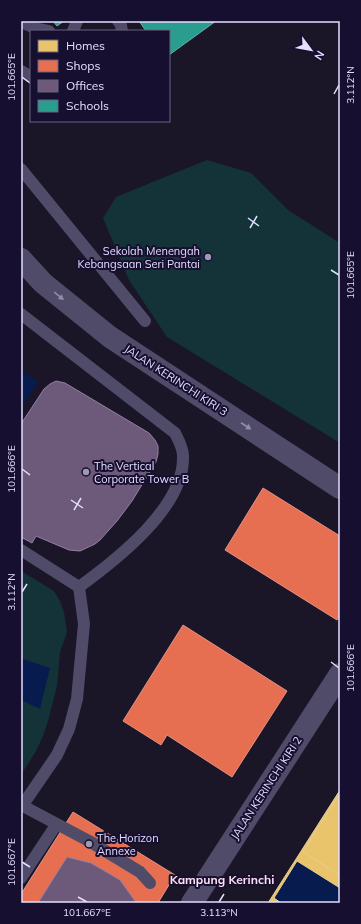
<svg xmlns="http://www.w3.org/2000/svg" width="361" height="924" viewBox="0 0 361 924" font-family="Mulish,sans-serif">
  <rect width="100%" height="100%" fill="#1a1628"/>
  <!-- green -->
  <path fill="#133338" d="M 207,160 L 251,173 L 288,210 L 340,243 L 340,443 L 167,337 L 129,280 L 103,218 L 116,197 Z
    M 21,571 L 54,591 L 60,601 L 64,612 L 67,632 L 60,652 L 57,686 L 48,721 L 43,736 L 36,751 L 21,775 Z"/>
  <!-- water -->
  <path fill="#081b4e" d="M 21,370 L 38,382 L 21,408 Z
    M 21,657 L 23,659 L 50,668 L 40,709 L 21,700 Z
    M 297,861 L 340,888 L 340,903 L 281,903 L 274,898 Z"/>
  <!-- homes -->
  <path fill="#e9c46a" stroke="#e8cc97" d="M 340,790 L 340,888 L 297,861 L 274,898 L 281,903 L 268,903 Z
    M 340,793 L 340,875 L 303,852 Z"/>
  <!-- shops -->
  <path fill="#e76f51" stroke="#e69085" d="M 263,488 L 340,536 L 340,615 L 337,620 L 225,550 Z
    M 183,625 L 287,691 L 232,777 L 167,735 L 161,745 L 123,721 Z
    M 73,812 L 175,875 L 158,903 L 21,903 L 21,894 Z"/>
  <!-- offices -->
  <path fill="#6d597a" stroke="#9181a2" d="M 56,381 L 65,383 L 149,433 L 155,440 L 158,446 L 158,454 L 156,462 L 132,501 L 117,521 L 100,540 L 95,544 L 80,551 L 69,550 L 36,536 L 32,543 L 21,537 L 21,424 L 44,389 L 50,384 Z
    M 67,857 L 91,863 L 120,880 L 135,901 L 134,903 L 38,903 Z"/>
  <!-- schools -->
  <path fill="#2a9d8f" stroke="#62b0b1" d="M 53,21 L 64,21 L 57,26 Z
    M 139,21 L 216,21 L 169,55 L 169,31 L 146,31 Z"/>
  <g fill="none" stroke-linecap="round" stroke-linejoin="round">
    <!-- service -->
    <path stroke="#4f4b69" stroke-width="12" d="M 118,21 L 121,25 L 122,31
      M 21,22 L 35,28 L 49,31
      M 73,31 L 77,21
      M 21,71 L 31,77
      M 21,169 L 145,321
      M 21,314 L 175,433 C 179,441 183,448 183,456 C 185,507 116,560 79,587
      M 21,550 L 79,587
      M 21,805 L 89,841 L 140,872 L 150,883
      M 22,806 L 57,755 L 69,729 L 77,699 L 84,624 L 79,587
      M 21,878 L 56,825"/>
    <!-- minor -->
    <path stroke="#4f4b69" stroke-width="22" d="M 21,259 L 43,283 L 110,337 L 340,488
      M 192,903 L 340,674"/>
  </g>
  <!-- one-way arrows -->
  <defs><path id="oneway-solid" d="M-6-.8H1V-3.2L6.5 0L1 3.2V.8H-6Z"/></defs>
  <g fill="#928dac">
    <use href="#oneway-solid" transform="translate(59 296) rotate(39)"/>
    <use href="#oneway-solid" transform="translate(246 426) rotate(33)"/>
  </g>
  <!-- ticks -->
  <path fill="none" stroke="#e4deff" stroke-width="1.5" d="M 22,77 L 30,83M 334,94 L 339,85M 248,218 L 259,226M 250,228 L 257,216M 331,270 L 339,275M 22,469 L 30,475M 71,500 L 83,508M 74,510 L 81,498M 22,592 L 27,584M 331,662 L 339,668M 22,862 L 30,867M 78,897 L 87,902M 219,902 L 224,894"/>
  <!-- markers -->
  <g fill="#9d98b4" stroke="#170f2f" stroke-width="1.5">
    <circle cx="208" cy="257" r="4"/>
    <circle cx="86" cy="472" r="4"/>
    <circle cx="89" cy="844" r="4"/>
  </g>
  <g text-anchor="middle" stroke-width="4" stroke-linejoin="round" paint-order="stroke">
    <!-- poi labels -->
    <g font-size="11" fill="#e4deff" stroke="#170f2f" text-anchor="start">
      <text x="200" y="255" text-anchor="end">Sekolah Menengah<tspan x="200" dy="13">Kebangsaan Seri Pantai</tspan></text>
      <text x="94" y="470">The Vertical<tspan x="94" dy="13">Corporate Tower B</tspan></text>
      <text x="97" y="842">The Horizon<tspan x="97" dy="13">Annexe</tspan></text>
    </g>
    <!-- street labels -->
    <g font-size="11" fill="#e4deff" stroke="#170f2f">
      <text transform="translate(176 380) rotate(33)" y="4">JALAN KERINCHI KIRI 3</text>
      <text transform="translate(266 788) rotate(-57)" y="4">JALAN KERINCHI KIRI 2</text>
    </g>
    <!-- neighbourhood labels -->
    <g font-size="12" font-weight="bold" fill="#ffe0f1" stroke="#170f2f">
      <text x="222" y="884">Kampung Kerinchi</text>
    </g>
  </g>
  <!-- border -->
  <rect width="361" height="924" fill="none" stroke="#170f2f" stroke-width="44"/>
  <!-- legend -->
  <rect x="30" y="30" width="140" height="92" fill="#170f2f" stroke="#696282"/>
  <rect x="38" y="40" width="20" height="12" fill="#e9c46a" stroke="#696282"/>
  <text x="66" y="50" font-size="12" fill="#e4deff">Homes</text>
  <rect x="38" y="60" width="20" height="12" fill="#e76f51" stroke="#696282"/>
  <text x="66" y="70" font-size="12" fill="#e4deff">Shops</text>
  <rect x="38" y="80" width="20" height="12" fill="#6d597a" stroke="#696282"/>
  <text x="66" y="90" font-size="12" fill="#e4deff">Offices</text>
  <rect x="38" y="100" width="20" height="12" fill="#2a9d8f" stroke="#696282"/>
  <text x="66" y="110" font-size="12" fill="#e4deff">Schools</text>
  <!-- north arrow -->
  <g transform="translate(311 50) rotate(122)" stroke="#170f2f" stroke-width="3" paint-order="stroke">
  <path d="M0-3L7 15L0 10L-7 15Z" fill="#e4deff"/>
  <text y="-6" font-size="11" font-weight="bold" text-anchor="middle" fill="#e4deff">N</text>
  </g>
  <rect x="22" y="22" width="317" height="880" fill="none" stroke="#e4deff" stroke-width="1.5"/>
  <g font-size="10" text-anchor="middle" fill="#e4deff">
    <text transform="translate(11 77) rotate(-90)" y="4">101.665°E</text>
    <text transform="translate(350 85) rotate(-90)" y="4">3.112°N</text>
    <text transform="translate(350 275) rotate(-90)" y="4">101.665°E</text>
    <text transform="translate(11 469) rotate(-90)" y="4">101.666°E</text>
    <text transform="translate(11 592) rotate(-90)" y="4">3.112°N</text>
    <text transform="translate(350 668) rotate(-90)" y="4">101.666°E</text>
    <text transform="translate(11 862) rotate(-90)" y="4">101.667°E</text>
    <text x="87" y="916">101.667°E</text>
    <text x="219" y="916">3.113°N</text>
  </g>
</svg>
